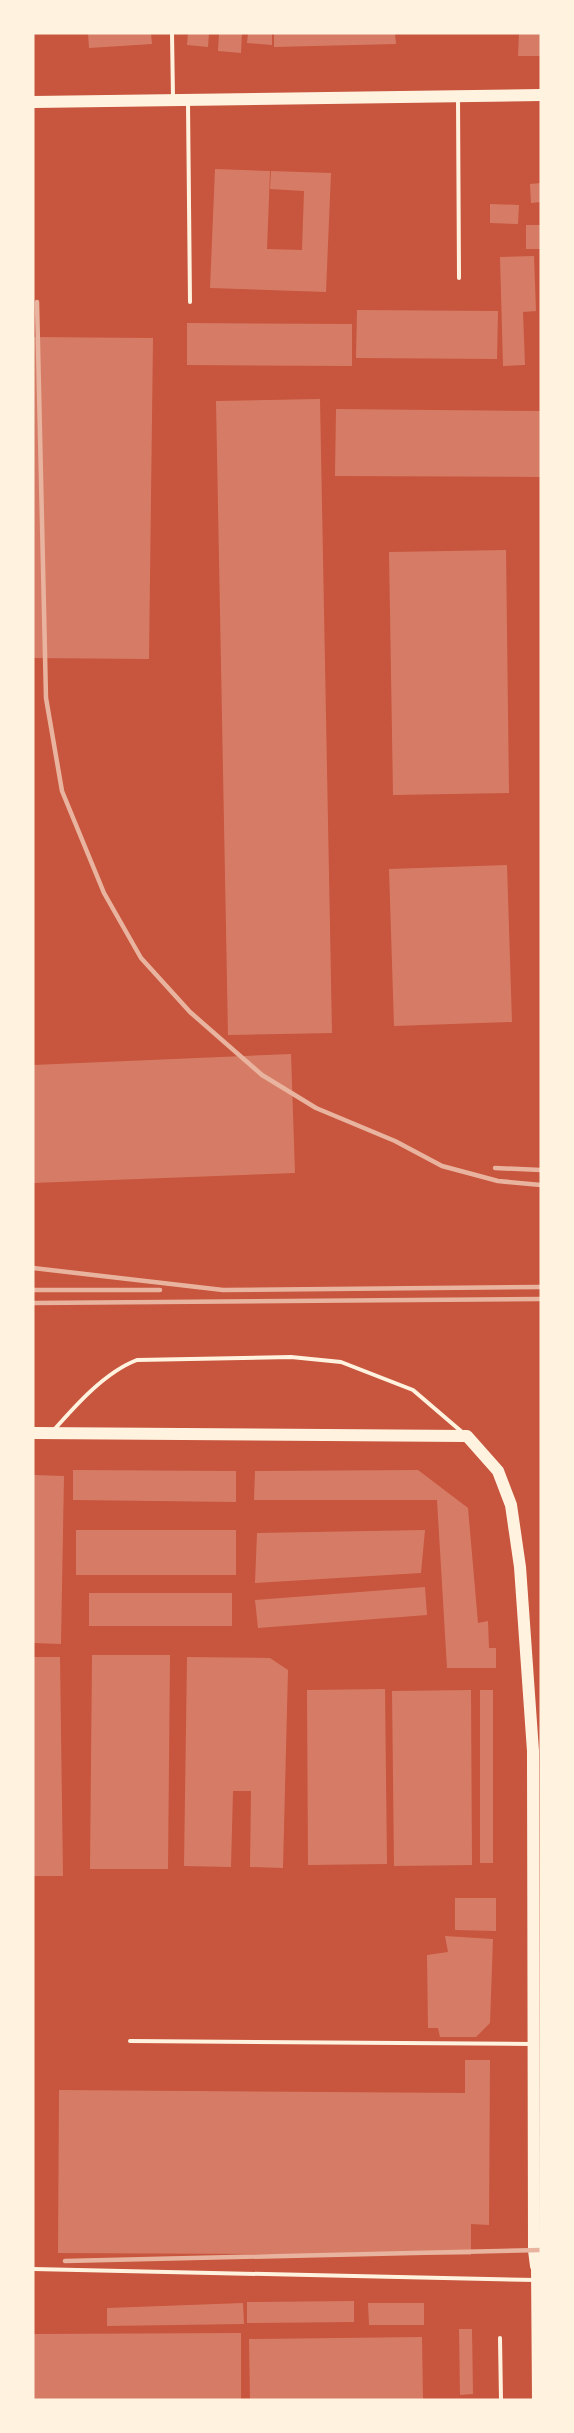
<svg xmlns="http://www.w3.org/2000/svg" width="574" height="2433" viewBox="0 0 574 2433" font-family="'Source Serif 4',serif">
  <rect width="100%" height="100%" fill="#c8553d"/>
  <!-- building -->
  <path fill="#d67c66" d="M 88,33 L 151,33 L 152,44 L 89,48 Z
    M 188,33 L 209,33 L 208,47 L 187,45 Z
    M 219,33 L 242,33 L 241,53 L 218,51 Z
    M 248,33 L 272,33 L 272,45 L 247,43 Z
    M 274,33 L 395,33 L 396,44 L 274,47 Z
    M 519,33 L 541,33 L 541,56 L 518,56 Z
    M 215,169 L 270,171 L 267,249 L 302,250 L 304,191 L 270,189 L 271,171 L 331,173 L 326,292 L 210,288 Z
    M 541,183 L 541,202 L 531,203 L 530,184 Z
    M 490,204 L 519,205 L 518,224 L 490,223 Z
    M 526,225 L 541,225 L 541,249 L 526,249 Z
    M 534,256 L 536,311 L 523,312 L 525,365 L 503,366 L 500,257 Z
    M 357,310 L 498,311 L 497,359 L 356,358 Z
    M 187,323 L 352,324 L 352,366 L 187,365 Z
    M 33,337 L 153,338 L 149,659 L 33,658 Z
    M 320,399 L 332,1033 L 228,1035 L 216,401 Z
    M 336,409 L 541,411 L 541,477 L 335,476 Z
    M 506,550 L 509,793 L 393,795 L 389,552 Z
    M 507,865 L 512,1022 L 394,1026 L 389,869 Z
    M 291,1054 L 295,1173 L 33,1183 L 33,1065 Z
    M 73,1470 L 236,1471 L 236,1502 L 73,1500 Z
    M 418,1470 L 468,1508 L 478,1623 L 488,1621 L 489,1648 L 496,1648 L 496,1668 L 447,1668 L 437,1500 L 254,1500 L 255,1471 Z
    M 34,1475 L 64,1476 L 61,1644 L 33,1643 Z
    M 76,1530 L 236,1530 L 236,1575 L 76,1575 Z
    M 425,1530 L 421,1573 L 255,1583 L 257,1533 Z
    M 425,1587 L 427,1615 L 258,1628 L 255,1600 Z
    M 89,1593 L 232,1593 L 232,1626 L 89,1626 Z
    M 92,1655 L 170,1655 L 168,1869 L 90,1869 Z
    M 33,1657 L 60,1657 L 63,1876 L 33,1876 Z
    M 187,1657 L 270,1658 L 288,1670 L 283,1868 L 250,1867 L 251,1791 L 233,1791 L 231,1867 L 184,1866 Z
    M 385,1689 L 387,1864 L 308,1865 L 307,1690 Z
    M 471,1690 L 472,1865 L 394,1866 L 392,1691 Z
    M 480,1690 L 493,1690 L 493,1863 L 480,1863 Z
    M 455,1898 L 496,1898 L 496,1931 L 455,1930 Z
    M 445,1936 L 493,1939 L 490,2023 L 476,2037 L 440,2037 L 438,2028 L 428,2028 L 427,1955 L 448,1952 Z
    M 465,2060 L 490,2060 L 489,2225 L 471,2224 L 471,2255 L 58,2253 L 59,2090 L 465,2093 Z
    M 354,2301 L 354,2322 L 247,2323 L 247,2302 Z
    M 243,2303 L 244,2324 L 107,2326 L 107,2308 Z
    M 368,2303 L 424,2303 L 424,2325 L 369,2325 Z
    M 459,2329 L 472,2329 L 473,2394 L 460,2395 Z
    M 241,2333 L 241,2400 L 33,2400 L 33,2334 Z
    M 422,2337 L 423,2400 L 250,2400 L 249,2339 Z"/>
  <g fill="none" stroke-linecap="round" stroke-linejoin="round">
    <!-- service -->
    <path stroke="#fff3e0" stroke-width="4" d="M 172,33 L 173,98
      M 458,97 L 459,278
      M 188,103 L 190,302
      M 53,1431 C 75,1406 105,1372 137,1360 L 291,1357 L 341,1362 L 413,1390 L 462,1432
      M 130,2041 L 531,2044
      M 33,2269 L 536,2280
      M 500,2338 L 501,2400"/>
    <!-- tertiary -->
    <path stroke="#fff3e0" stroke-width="10" d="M 536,2266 L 537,2400"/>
    <!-- secondary -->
    <path stroke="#fff3e0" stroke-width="12" d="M 33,1433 L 467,1436 L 498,1471 L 511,1505 L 520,1567 L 533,1751 L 534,2250 L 536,2266 L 541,2266"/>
    <!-- primary -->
    <path stroke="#fff3e0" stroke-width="12" d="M 33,102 L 541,95"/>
    <!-- rail -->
    <path stroke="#e9b49f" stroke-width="4.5" d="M 37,302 L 46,698 L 62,791 L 104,893 L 141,958 L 190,1012 L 262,1075 L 316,1108 L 395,1141 L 442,1166 L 498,1181 L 541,1185
      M 495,1168 L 541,1170
      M 33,1268 L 223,1290 L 541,1287
      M 33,1290 L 160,1290
      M 33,1303 L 541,1299
      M 65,2261 L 541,2250"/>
  </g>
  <!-- border -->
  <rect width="574" height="2433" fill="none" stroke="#fff3e0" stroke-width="69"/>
</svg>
